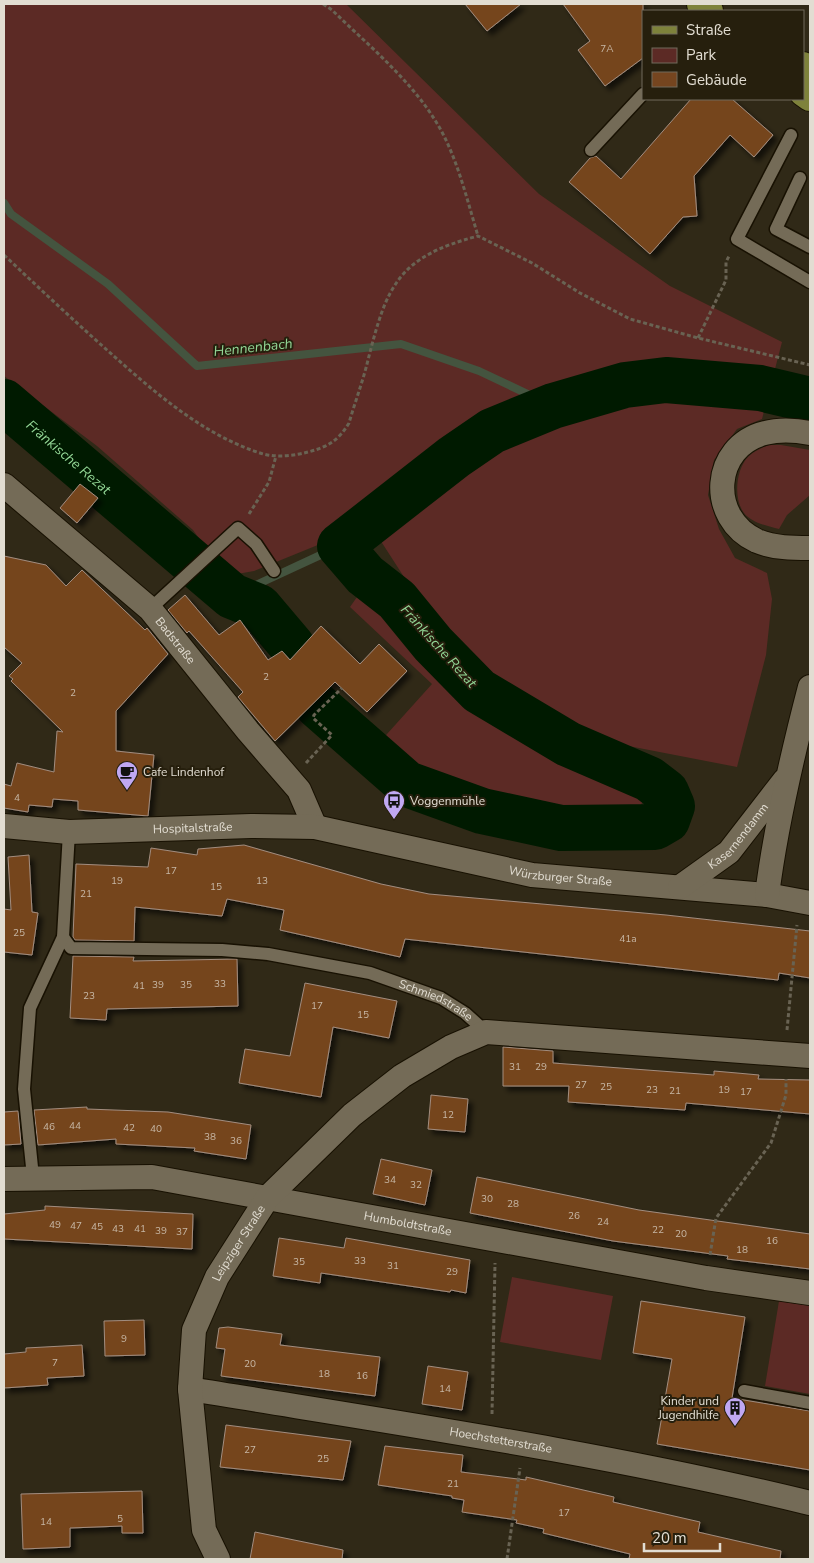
<svg xmlns="http://www.w3.org/2000/svg" width="814" height="1563" viewBox="0 0 814 1563" font-family="'Nunito Sans',sans-serif">
  <defs>
    <filter id="shadow"><feDropShadow dx="4.5" dy="4.5" stdDeviation="2.5" flood-color="#0009"/></filter>
  </defs>
  <rect width="100%" height="100%" fill="#302917"/>
  <!-- green -->
  <path fill="#5c2a25" d="M 4,4 L 346,4 L 539,194 L 670,286 L 782,342 L 762,419 L 737,429 L 714,460 L 708,495 L 719,529 L 735,558 L 767,573 L 772,599 L 766,655 L 737,767 L 613,743 L 491,683 L 446,642 L 364,515 L 335,538 L 254,571 L 226,576 L 193,530 L 97,446 L 4,376 Z
    M 769,445 L 781,445 L 810,450 L 810,495 L 787,515 L 779,529 C 767,526 752,523 744,513 C 733,499 736,469 748,457 C 754,451 761,448 769,445 Z
    M 364,587 L 458,688 L 490,719 L 635,788 L 644,800 L 636,812 L 622,812 L 571,818 L 413,772 L 378,744 L 432,684 L 350,607 Z
    M 512,1277 L 613,1296 L 601,1360 L 500,1342 Z
    M 779,1301 L 810,1306 L 810,1394 L 765,1386 Z"/>
  <g fill="none" stroke-linecap="round" stroke-linejoin="round">
    <!-- stream -->
    <path stroke="#44543f" stroke-width="8" d="M 4,203 L 11,214 L 108,284 L 197,366 L 401,344 L 479,371 L 553,406
      M 232,596 L 340,546"/>
    <!-- river -->
    <g stroke="#001a00" stroke-width="46">
      <path id="s1" d="M 4,402 L 232,596 L 259,607 L 292,646"/>
      <path d="M 318,706 L 407,784 L 482,811 L 561,828 L 655,827 L 667,820 L 672,806 L 666,792 L 649,779 L 568,744 L 479,691 L 433,644 L 397,600 L 365,575 L 340,546 L 454,457 L 492,431 L 553,406 L 625,385 L 666,380 L 760,388 L 810,400"/>
    </g>
  </g>
  <!-- building -->
  <path fill="#75451f" stroke="#a28d7f" filter="url(#shadow)" d="M 465,4 L 521,4 L 487,31 Z
    M 563,4 L 643,4 L 643,58 L 605,86 L 578,50 L 590,41 Z
    M 691,99 L 732,99 L 773,135 L 754,157 L 730,135 L 694,176 L 697,216 L 683,217 L 650,254 L 569,182 L 590,158 L 596,156 L 621,179 Z
    M 80,484 L 98,498 L 77,523 L 60,508 Z
    M 4,556 L 46,565 L 66,586 L 82,570 L 145,630 L 147,628 L 168,654 L 116,711 L 116,751 L 154,755 L 148,816 L 78,810 L 78,801 L 53,799 L 52,807 L 29,805 L 28,812 L 4,808 L 4,784 L 11,786 L 17,763 L 54,772 L 57,731 L 63,732 L 11,681 L 13,679 L 9,676 L 22,663 L 4,647 Z
    M 185,595 L 219,635 L 240,620 L 268,660 L 282,651 L 290,660 L 321,626 L 360,664 L 379,644 L 407,671 L 367,712 L 335,682 L 275,741 L 238,697 L 243,692 L 189,631 L 187,633 L 168,610 Z
    M 244,845 L 381,884 L 429,894 L 666,915 L 810,931 L 810,978 L 779,973 L 778,980 L 405,939 L 400,957 L 280,930 L 284,910 L 227,899 L 222,916 L 135,907 L 134,941 L 75,940 L 73,937 L 76,864 L 148,867 L 151,848 L 197,855 L 198,849 Z
    M 29,855 L 32,912 L 38,913 L 32,955 L 4,952 L 4,909 L 11,910 L 8,857 Z
    M 73,956 L 134,957 L 133,961 L 237,959 L 238,1006 L 107,1009 L 106,1020 L 70,1018 Z
    M 305,983 L 397,1001 L 389,1038 L 333,1027 L 321,1097 L 239,1083 L 245,1049 L 290,1056 Z
    M 503,1047 L 553,1051 L 553,1063 L 714,1075 L 714,1071 L 737,1073 L 759,1075 L 758,1079 L 810,1080 L 810,1114 L 686,1103 L 685,1110 L 568,1102 L 569,1086 L 503,1086 Z
    M 431,1095 L 468,1099 L 465,1132 L 428,1129 Z
    M 87,1107 L 87,1109 L 168,1112 L 251,1125 L 246,1159 L 194,1151 L 195,1148 L 116,1144 L 116,1139 L 38,1145 L 34,1110 Z
    M 18,1111 L 21,1144 L 4,1145 L 4,1112 Z
    M 381,1159 L 432,1170 L 425,1205 L 373,1194 Z
    M 477,1177 L 639,1210 L 810,1234 L 810,1269 L 727,1259 L 728,1256 L 613,1241 L 470,1213 Z
    M 45,1206 L 193,1214 L 192,1249 L 4,1239 L 4,1214 L 45,1210 Z
    M 279,1238 L 344,1248 L 346,1238 L 470,1260 L 466,1293 L 451,1290 L 450,1292 L 321,1273 L 320,1283 L 273,1276 Z
    M 641,1301 L 745,1317 L 732,1398 L 810,1411 L 810,1470 L 657,1444 L 672,1359 L 633,1353 Z
    M 144,1320 L 145,1355 L 105,1356 L 104,1321 Z
    M 228,1327 L 282,1334 L 280,1345 L 380,1357 L 375,1396 L 221,1376 L 225,1349 L 216,1348 L 219,1328 Z
    M 82,1345 L 84,1376 L 47,1378 L 48,1385 L 4,1388 L 4,1354 L 26,1352 L 26,1348 Z
    M 428,1366 L 468,1372 L 462,1410 L 422,1404 Z
    M 226,1425 L 351,1441 L 343,1480 L 220,1467 Z
    M 385,1446 L 463,1455 L 461,1472 L 526,1480 L 526,1477 L 614,1497 L 613,1502 L 700,1522 L 698,1532 L 781,1551 L 780,1559 L 629,1559 L 630,1554 L 543,1533 L 544,1529 L 516,1523 L 517,1520 L 462,1512 L 464,1500 L 452,1498 L 452,1496 L 378,1485 Z
    M 142,1491 L 143,1533 L 122,1533 L 122,1526 L 70,1528 L 70,1547 L 23,1549 L 21,1494 Z
    M 255,1532 L 343,1550 L 342,1559 L 250,1559 Z"/>
  <g fill="none" stroke-linecap="round" stroke-linejoin="round">
    <!-- service casing -->
    <g stroke="#181102" stroke-width="15">
      <g id="service">
        <path d="M 791,135 L 737,239 L 810,282"/>
        <path d="M 591,150 L 643,94"/>
        <path d="M 800,178 L 776,229 L 810,247"/>
        <path d="M 150,609 L 238,528 L 256,544 L 274,571"/>
        <path id="s2" d="M 63,937 L 71,948 L 222,950 L 268,954 L 370,973 L 441,998 L 465,1013 L 486,1032"/>
        <path d="M 33,1177 L 24,1089 L 30,1008 L 63,937 L 69,832"/>
        <path d="M 744,1391 L 810,1403"/>
      </g>
    </g>
    <!-- minor casing -->
    <g stroke="#181102" stroke-width="26">
      <g id="minor">
        <path d="M 810,433 C 795,430 780,429 765,433 C 712,446 707,518 757,541 C 774,548 793,548 810,548"/>
        <path id="s3" d="M 4,485 L 150,609 L 248,731 L 299,790 L 315,827"/>
        <path id="s4" d="M 4,826 L 69,832 L 251,826 L 315,827 L 532,875 L 767,895 L 810,903"/>
        <path id="s5" d="M 680,887 L 729,852 L 784,781"/>
        <path d="M 767,895 C 776,824 792,756 810,687"/>
        <path id="s6" d="M 4,1179 L 152,1177 L 706,1278 L 810,1293"/>
        <path id="s7" d="M 190,1389 C 397,1423 606,1453 810,1503"/>
        <path id="s8" d="M 218,1559 L 204,1530 L 190,1389 L 194,1330 L 217,1277 L 268,1197 L 352,1115 L 402,1076 L 451,1047 L 486,1032 L 810,1056"/>
      </g>
    </g>
    <!-- primary casing -->
    <g stroke="#181102" stroke-width="30">
      <path id="primary" d="M 701,4 L 709,11
        M 803,66 L 810,70
        M 803,92 L 810,97"/>
    </g>
    <!-- path -->
    <path stroke="#696353" stroke-width="3" stroke-dasharray="4 2.5" stroke-linecap="butt" d="M 323,4 L 332,10 C 372,49 420,87 445,138 C 460,169 468,203 478,236
      M 4,255 C 38,287 72,319 107,350 C 152,390 201,434 260,453 C 275,458 293,456 308,452 C 328,447 339,440 349,423 C 355,402 363,381 368,360 C 387,285 398,257 478,236 L 532,263 L 580,293 L 630,319 L 698,338 L 810,365
      M 698,338 L 726,280 L 726,262 L 729,256
      M 249,514 L 269,482 L 276,456
      M 306,763 L 332,735 L 313,718 L 314,715 L 342,688
      M 787,1030 L 797,925
      M 710,1255 L 716,1218 L 771,1143 L 786,1095 L 786,1079
      M 492,1414 L 495,1263
      M 507,1559 L 520,1468"/>
    <!-- service -->
    <use href="#service" stroke="#746b57" stroke-width="12"/>
    <!-- minor -->
    <use href="#minor" stroke="#746b57" stroke-width="24"/>
    <!-- primary -->
    <use href="#primary" stroke="#7e823b" stroke-width="28"/>
  </g>
  <!-- icons -->
  <defs>
    <g id="cafe-pin" transform="scale(1.125)"><path d="M0 17L-7.5 6A9.5 9.5 0 1 1 7.5 6Z" fill="#c0a8f3" stroke="#261f0d"/><path d="M-5.5-4.5H6V0H3Q3 3.5 0 3.5H-2.5Q-5.5 3.5-5.5 0ZM3-3.2v2h1.7v-2ZM-6 4.5H4V6H-6Z" fill="#111"/></g>
    <g id="bus-pin" transform="scale(1.125)"><path d="M0 17L-7.5 6A9.5 9.5 0 1 1 7.5 6Z" fill="#c0a8f3" stroke="#261f0d"/><path d="M-5-6H5V4H4V6H2V4H-2V6H-4V4H-5ZM-3.5-4V0h7V-4ZM-3.5 1.2v1.5H-2V1.2ZM2 1.2v1.5H3.5V1.2Z" fill="#111"/></g>
    <g id="building-pin" transform="scale(1.125)"><path d="M0 17L-7.5 6A9.5 9.5 0 1 1 7.5 6Z" fill="#c0a8f3" stroke="#261f0d"/><path d="M-4-6H4V6H1V3H-1V6H-4ZM-2.5-4.3h1.7v1.8h-1.7ZM.8-4.3h1.7v1.8H.8ZM-2.5-1h1.7V.8h-1.7ZM.8-1h1.7V.8H.8Z" fill="#111"/></g>
  </defs>
  <g fill-rule="evenodd">
    <use href="#cafe-pin" x="127" y="772"/>
    <use href="#bus-pin" x="394" y="801"/>
    <use href="#building-pin" x="735" y="1408"/>
  </g>
  <g text-anchor="middle" stroke-width="4" stroke-linejoin="round" paint-order="stroke">
    <!-- number labels -->
    <g font-size="10" fill="#c7b7a5">
      <text x="607" y="52">7A</text>
      <text x="266" y="680">2</text>
      <text x="73" y="696">2</text>
      <text x="17" y="801">4</text>
      <text x="171" y="874">17</text>
      <text x="117" y="884">19</text>
      <text x="262" y="884">13</text>
      <text x="216" y="890">15</text>
      <text x="86" y="897">21</text>
      <text x="19" y="936">25</text>
      <text x="628" y="942">41a</text>
      <text x="220" y="987">33</text>
      <text x="158" y="988">39</text>
      <text x="186" y="988">35</text>
      <text x="139" y="989">41</text>
      <text x="89" y="999">23</text>
      <text x="317" y="1009">17</text>
      <text x="363" y="1018">15</text>
      <text x="515" y="1070">31</text>
      <text x="541" y="1070">29</text>
      <text x="581" y="1088">27</text>
      <text x="606" y="1090">25</text>
      <text x="652" y="1093">23</text>
      <text x="724" y="1093">19</text>
      <text x="675" y="1094">21</text>
      <text x="746" y="1095">17</text>
      <text x="448" y="1118">12</text>
      <text x="75" y="1129">44</text>
      <text x="49" y="1130">46</text>
      <text x="129" y="1131">42</text>
      <text x="156" y="1132">40</text>
      <text x="210" y="1140">38</text>
      <text x="236" y="1144">36</text>
      <text x="390" y="1183">34</text>
      <text x="416" y="1188">32</text>
      <text x="487" y="1202">30</text>
      <text x="513" y="1207">28</text>
      <text x="574" y="1219">26</text>
      <text x="603" y="1225">24</text>
      <text x="55" y="1228">49</text>
      <text x="76" y="1229">47</text>
      <text x="97" y="1230">45</text>
      <text x="118" y="1232">43</text>
      <text x="140" y="1232">41</text>
      <text x="658" y="1233">22</text>
      <text x="161" y="1234">39</text>
      <text x="182" y="1235">37</text>
      <text x="681" y="1237">20</text>
      <text x="772" y="1244">16</text>
      <text x="742" y="1253">18</text>
      <text x="360" y="1264">33</text>
      <text x="299" y="1265">35</text>
      <text x="393" y="1269">31</text>
      <text x="452" y="1275">29</text>
      <text x="124" y="1342">9</text>
      <text x="55" y="1366">7</text>
      <text x="250" y="1367">20</text>
      <text x="324" y="1377">18</text>
      <text x="362" y="1379">16</text>
      <text x="445" y="1392">14</text>
      <text x="250" y="1453">27</text>
      <text x="323" y="1462">25</text>
      <text x="453" y="1487">21</text>
      <text x="564" y="1516">17</text>
      <text x="120" y="1522">5</text>
      <text x="46" y="1525">14</text>
    </g>
    <!-- street labels -->
    <g font-size="12" fill="#e2ddd2" stroke="#261f0d">
      <text dy="4" stroke="none"><textPath href="#s3" startOffset="232">Badstraße</textPath></text>
      <text dy="4" stroke="none"><textPath href="#s4" startOffset="189">Hospitalstraße</textPath></text>
      <text dy="4" stroke="none"><textPath href="#s5" startOffset="78">Kasernendamm</textPath></text>
      <text dy="4" stroke="none"><textPath href="#s4" startOffset="562">Würzburger Straße</textPath></text>
      <text dy="4" stroke="none"><textPath href="#s2" startOffset="386">Schmiedstraße</textPath></text>
      <text dy="4" stroke="none"><textPath href="#s6" startOffset="408">Humboldtstraße</textPath></text>
      <text dy="4" stroke="none"><textPath href="#s8" startOffset="331">Leipziger Straße</textPath></text>
      <text dy="4" stroke="none"><textPath href="#s7" startOffset="315">Hoechstetterstraße</textPath></text>
    </g>
    <!-- poi labels -->
    <g font-size="12" fill="#e2ddd2" stroke="#261f0d" text-anchor="start">
      <text x="143" y="776">Cafe Lindenhof</text>
      <text x="410" y="805">Voggenmühle</text>
      <text x="719" y="1405" text-anchor="end">Kinder und<tspan x="719" dy="14">Jugendhilfe</tspan></text>
    </g>
    <!-- water labels -->
    <g font-size="14" font-style="italic" fill="#93d796" stroke="#261f0d">
      <text transform="translate(253 347) rotate(-6)" y="5">Hennenbach</text>
      <text dy="5" stroke="none"><textPath href="#s1" startOffset="85">Fränkische Rezat</textPath></text>
      <text transform="translate(439 646) rotate(48)" y="5">Fränkische Rezat</text>
    </g>
  </g>
  <!-- border -->
  <rect width="814" height="1563" fill="none" stroke="#e2ddd2" stroke-width="10"/>
  <!-- legend -->
  <rect x="642" y="10" width="162" height="90" fill="#261f0d" stroke="#716b5c"/>
  <rect x="652" y="26" width="25" height="8" fill="#7e823b" stroke="#716b5c"/>
  <text x="686" y="35" font-size="15" fill="#e2ddd2">Straße</text>
  <rect x="652" y="48" width="25" height="15" fill="#5c2a25" stroke="#716b5c"/>
  <text x="686" y="60" font-size="15" fill="#e2ddd2">Park</text>
  <rect x="652" y="72" width="25" height="15" fill="#75451f" stroke="#716b5c"/>
  <text x="686" y="85" font-size="15" fill="#e2ddd2">Gebäude</text>
  <!-- scale -->
  <path d="M644 1543v8h76v-8" fill="none" stroke="#e2ddd2" stroke-width="2.5"/>
  <text x="652" y="1543" font-size="15" fill="#e2ddd2" stroke="#261f0d" stroke-width="4" paint-order="stroke">20 m</text>
</svg>
